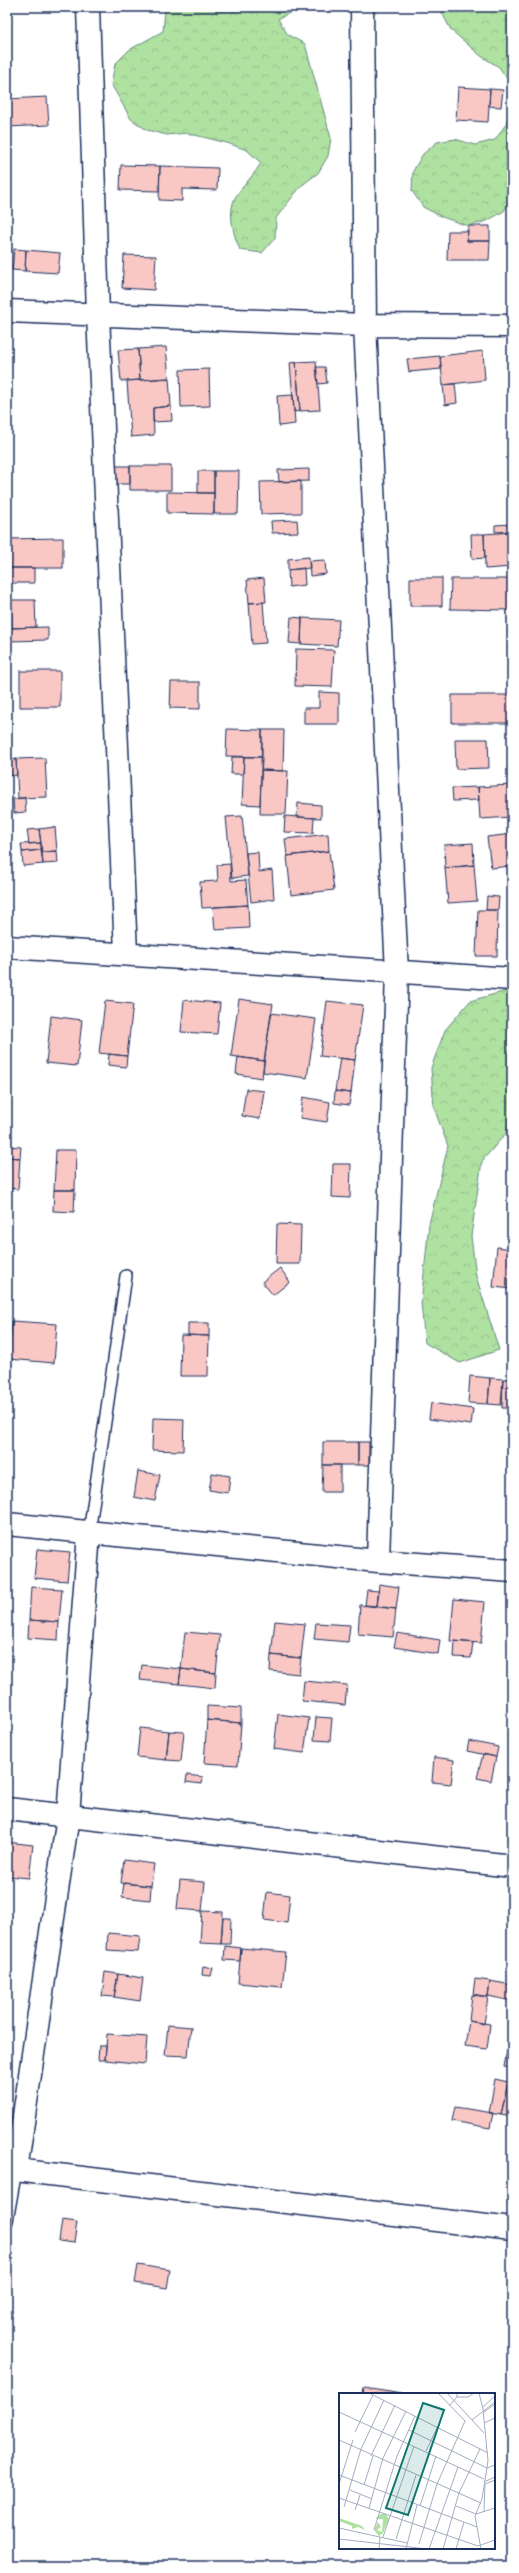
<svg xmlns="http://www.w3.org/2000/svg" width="519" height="2573" viewBox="0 0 519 2573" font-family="Delius,sans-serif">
  <defs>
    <pattern id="forest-crowns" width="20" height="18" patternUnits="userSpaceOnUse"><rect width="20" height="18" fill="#afe1a1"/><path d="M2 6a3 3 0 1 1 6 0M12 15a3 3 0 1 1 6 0" fill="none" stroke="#96c18d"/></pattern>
  </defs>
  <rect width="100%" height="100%" fill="#fff"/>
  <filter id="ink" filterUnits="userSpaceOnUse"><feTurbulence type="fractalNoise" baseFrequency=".025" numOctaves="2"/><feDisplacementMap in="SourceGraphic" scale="8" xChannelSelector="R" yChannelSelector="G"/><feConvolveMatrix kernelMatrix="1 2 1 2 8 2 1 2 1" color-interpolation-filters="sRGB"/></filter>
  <g filter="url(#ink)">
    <!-- forest -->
    <path fill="url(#forest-crowns)" stroke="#658880" d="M 163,7 L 297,7 L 297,9 L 278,19 L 288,35 L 305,44 L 331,138 L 328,156 L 318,173 L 301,186 L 276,218 L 275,238 L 262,253 L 240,250 C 233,234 226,209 238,193 C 246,182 255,174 261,163 L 247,150 L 227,143 L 187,133 L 167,135 L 147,130 L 131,119 L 111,84 L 115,64 L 129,50 L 163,31 L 165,11 Z
      M 439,7 L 512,7 L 512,100 L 510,83 L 499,67 L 481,56 L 451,30 Z
      M 512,105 L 512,142 L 507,154 L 512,196 L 504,211 L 487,221 L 468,226 L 442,217 L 423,207 L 412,191 L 413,171 L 423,154 L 437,142 L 455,139 L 475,145 L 495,140 L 506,124 Z
      M 506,991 L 512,995 L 512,1114 L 507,1132 L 482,1161 L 471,1236 L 476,1276 L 499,1350 L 460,1363 L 425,1343 L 421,1303 L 429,1224 L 448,1146 L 434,1108 L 431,1068 L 445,1030 L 470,1001 Z"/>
    <!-- building -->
    <path fill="#f9c8c5" stroke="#1b2f5e" d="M 458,87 L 490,89 L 488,122 L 456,120 Z
      M 490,89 L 503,90 L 501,107 L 489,106 Z
      M 47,97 L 49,125 L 7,127 L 7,99 Z
      M 121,165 L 160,166 L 159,191 L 120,190 Z
      M 160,166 L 218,168 L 217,190 L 182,189 L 182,201 L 159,200 Z
      M 468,226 L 490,226 L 490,241 L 467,241 Z
      M 448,231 L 468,231 L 467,241 L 490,241 L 489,260 L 447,260 Z
      M 14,249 L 26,250 L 25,271 L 12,270 Z
      M 26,250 L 60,253 L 58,273 L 25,271 Z
      M 124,255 L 156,256 L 154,290 L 122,288 Z
      M 166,347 L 169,378 L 140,380 L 138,349 Z
      M 138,349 L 140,380 L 121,381 L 118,350 Z
      M 483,351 L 485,380 L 443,385 L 440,356 Z
      M 440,356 L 441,369 L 409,372 L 407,359 Z
      M 316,361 L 320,410 L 300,411 L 296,362 Z
      M 296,362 L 300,411 L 294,412 L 290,363 Z
      M 316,367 L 325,367 L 327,383 L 318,384 Z
      M 209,369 L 210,406 L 181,407 L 180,370 Z
      M 169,378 L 171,406 L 153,408 L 154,435 L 131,437 L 127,381 Z
      M 455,384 L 457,403 L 445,405 L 443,385 Z
      M 293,395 L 295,424 L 279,426 L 277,396 Z
      M 171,406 L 172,421 L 153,422 L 153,408 Z
      M 116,466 L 130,466 L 130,484 L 116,484 Z
      M 130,466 L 171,466 L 171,490 L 130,490 Z
      M 309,469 L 309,481 L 279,482 L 278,470 Z
      M 198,471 L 214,471 L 214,493 L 198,493 Z
      M 214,471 L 239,471 L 238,514 L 214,514 Z
      M 301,481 L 301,513 L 261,514 L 260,482 Z
      M 167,492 L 214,493 L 214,514 L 167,513 Z
      M 297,520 L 298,532 L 272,533 L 271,521 Z
      M 512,524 L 512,531 L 495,532 L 495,525 Z
      M 512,532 L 512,567 L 485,569 L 484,534 Z
      M 471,534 L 484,534 L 485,558 L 472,559 Z
      M 63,538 L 63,568 L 7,568 L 7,539 Z
      M 309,557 L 310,568 L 288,570 L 288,559 Z
      M 325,560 L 326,574 L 310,576 L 309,561 Z
      M 7,568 L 34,568 L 34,583 L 7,583 Z
      M 304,568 L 305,585 L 289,587 L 288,570 Z
      M 264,578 L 266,602 L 249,603 L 247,580 Z
      M 410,578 L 442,578 L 442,606 L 410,606 Z
      M 451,579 L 512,579 L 512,610 L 450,609 Z
      M 11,600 L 35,600 L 36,627 L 12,628 Z
      M 263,602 L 266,643 L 252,644 L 249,603 Z
      M 291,617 L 302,618 L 301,644 L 289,643 Z
      M 302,618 L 339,620 L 337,646 L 301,644 Z
      M 48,627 L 48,640 L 9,641 L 9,628 Z
      M 296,649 L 334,650 L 332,687 L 295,686 Z
      M 20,671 L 60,671 L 60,707 L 20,707 Z
      M 171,682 L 200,682 L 200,709 L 170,708 Z
      M 319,692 L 339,693 L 339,724 L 304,724 L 304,708 L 319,708 Z
      M 452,695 L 512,695 L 512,723 L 452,723 Z
      M 227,729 L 262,730 L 262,757 L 226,756 Z
      M 262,730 L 284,730 L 283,771 L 261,770 Z
      M 455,739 L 488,739 L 489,768 L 456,769 Z
      M 232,757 L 244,757 L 243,774 L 231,774 Z
      M 244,757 L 262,757 L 260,805 L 242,804 Z
      M 45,758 L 47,797 L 18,798 L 16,759 Z
      M 16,759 L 17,775 L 7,776 L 7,760 Z
      M 261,770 L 288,771 L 286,814 L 260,814 Z
      M 510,785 L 512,817 L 480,819 L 478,787 Z
      M 478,787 L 479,800 L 453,801 L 452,788 Z
      M 25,798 L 26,812 L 14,813 L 13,799 Z
      M 298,803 L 321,805 L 321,818 L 297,817 Z
      M 242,816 L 248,876 L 232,878 L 226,817 Z
      M 285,816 L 314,818 L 313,833 L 284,832 Z
      M 55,827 L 57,851 L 42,852 L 39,829 Z
      M 39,829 L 41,843 L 29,844 L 27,830 Z
      M 328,834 L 329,851 L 287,856 L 285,839 Z
      M 512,834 L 512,866 L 491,868 L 487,837 Z
      M 41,843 L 41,850 L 22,852 L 21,844 Z
      M 473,843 L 474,865 L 445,868 L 444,845 Z
      M 41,850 L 43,864 L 23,866 L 22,852 Z
      M 7,851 L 10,869 L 7,870 Z
      M 57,851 L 58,863 L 43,864 L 42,852 Z
      M 329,851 L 334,890 L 291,895 L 287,856 Z
      M 258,852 L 259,872 L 272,870 L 274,899 L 251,902 L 246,853 Z
      M 230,864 L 231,881 L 246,880 L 248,905 L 202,908 L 200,882 L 218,881 L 217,865 Z
      M 474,865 L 477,901 L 448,903 L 445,868 Z
      M 487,896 L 499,897 L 498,910 L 486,910 Z
      M 248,905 L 249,928 L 215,930 L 213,907 Z
      M 478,910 L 498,910 L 497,956 L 476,956 Z
      M 239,999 L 273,1004 L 264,1061 L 231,1056 Z
      M 184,1000 L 220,1003 L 217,1034 L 181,1032 Z
      M 105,1001 L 133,1004 L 127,1056 L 99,1053 Z
      M 327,1001 L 363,1005 L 355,1060 L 320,1056 Z
      M 271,1013 L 316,1019 L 307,1078 L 263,1072 Z
      M 51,1016 L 82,1020 L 77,1066 L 46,1063 Z
      M 109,1054 L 127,1056 L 126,1067 L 108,1065 Z
      M 238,1057 L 264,1061 L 262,1078 L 236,1074 Z
      M 340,1058 L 355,1060 L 351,1093 L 335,1091 Z
      M 246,1089 L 264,1091 L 260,1119 L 242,1116 Z
      M 335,1091 L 351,1093 L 349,1105 L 334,1103 Z
      M 303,1097 L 330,1102 L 327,1122 L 300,1118 Z
      M 7,1146 L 21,1147 L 20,1158 L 7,1157 Z
      M 56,1150 L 76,1150 L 75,1190 L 54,1190 Z
      M 7,1157 L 20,1158 L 18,1189 L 7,1188 Z
      M 333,1164 L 351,1164 L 350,1198 L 332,1197 Z
      M 511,1174 L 512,1174 L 512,1190 L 510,1190 Z
      M 54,1190 L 75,1190 L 74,1212 L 53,1211 Z
      M 277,1224 L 301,1225 L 300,1264 L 276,1264 Z
      M 497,1247 L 512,1249 L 512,1289 L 493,1287 Z
      M 280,1268 L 290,1282 L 273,1295 L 262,1282 Z
      M 12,1321 L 57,1324 L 54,1363 L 9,1359 Z
      M 188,1323 L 209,1323 L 209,1336 L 188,1335 Z
      M 181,1335 L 209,1336 L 208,1376 L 180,1376 Z
      M 470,1376 L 490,1378 L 488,1404 L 468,1403 Z
      M 490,1378 L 503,1379 L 501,1405 L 488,1404 Z
      M 503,1379 L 512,1379 L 512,1408 L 502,1408 Z
      M 431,1403 L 473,1409 L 471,1425 L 429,1419 Z
      M 153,1418 L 184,1419 L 183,1451 L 152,1450 Z
      M 323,1442 L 358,1442 L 358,1465 L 323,1465 Z
      M 358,1442 L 369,1442 L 369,1465 L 358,1465 Z
      M 323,1465 L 340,1465 L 340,1492 L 322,1492 Z
      M 138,1471 L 160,1475 L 155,1501 L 134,1497 Z
      M 212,1473 L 230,1476 L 228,1493 L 209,1490 Z
      M 37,1549 L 70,1552 L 67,1581 L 34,1578 Z
      M 379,1584 L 399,1587 L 396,1609 L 377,1606 Z
      M 31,1587 L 62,1589 L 59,1622 L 29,1620 Z
      M 367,1590 L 379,1591 L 377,1606 L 365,1605 Z
      M 454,1599 L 485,1602 L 481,1643 L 450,1641 Z
      M 360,1605 L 396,1609 L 393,1637 L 358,1634 Z
      M 29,1620 L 59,1622 L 58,1640 L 28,1638 Z
      M 275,1621 L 305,1624 L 301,1658 L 271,1655 Z
      M 316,1623 L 350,1625 L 348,1642 L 314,1639 Z
      M 185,1632 L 220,1635 L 216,1673 L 181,1669 Z
      M 397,1633 L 440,1640 L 438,1654 L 394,1647 Z
      M 455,1641 L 473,1643 L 471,1658 L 454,1657 Z
      M 271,1655 L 301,1658 L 299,1674 L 270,1671 Z
      M 142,1665 L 181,1669 L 179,1684 L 140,1680 Z
      M 181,1669 L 216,1673 L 215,1688 L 179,1684 Z
      M 304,1681 L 347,1685 L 345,1705 L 302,1701 Z
      M 207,1706 L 241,1708 L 241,1723 L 207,1720 Z
      M 278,1714 L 309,1718 L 304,1753 L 274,1749 Z
      M 316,1717 L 332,1718 L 330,1741 L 314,1740 Z
      M 207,1720 L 241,1723 L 238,1765 L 204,1763 Z
      M 140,1728 L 169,1731 L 166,1760 L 137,1757 Z
      M 169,1731 L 184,1732 L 181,1761 L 166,1760 Z
      M 469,1741 L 498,1747 L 496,1757 L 467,1751 Z
      M 483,1754 L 496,1757 L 491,1781 L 477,1778 Z
      M 434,1757 L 454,1760 L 451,1784 L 432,1782 Z
      M 187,1775 L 203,1777 L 202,1784 L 186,1782 Z
      M 7,1842 L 33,1845 L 29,1878 L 7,1876 Z
      M 124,1860 L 154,1864 L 151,1886 L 121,1883 Z
      M 180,1880 L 205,1882 L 202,1911 L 177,1909 Z
      M 124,1883 L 151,1886 L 150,1900 L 122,1897 Z
      M 267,1892 L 290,1895 L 287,1923 L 264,1920 Z
      M 202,1911 L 223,1912 L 221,1944 L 200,1943 Z
      M 223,1918 L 231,1918 L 230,1944 L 221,1944 Z
      M 108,1933 L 140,1936 L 138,1952 L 107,1950 Z
      M 225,1946 L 241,1948 L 240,1961 L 224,1960 Z
      M 241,1948 L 286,1952 L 282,1987 L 238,1983 Z
      M 203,1966 L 213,1968 L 211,1976 L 202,1975 Z
      M 105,1972 L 118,1974 L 114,1997 L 102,1996 Z
      M 118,1974 L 143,1978 L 140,2001 L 114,1997 Z
      M 475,1979 L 490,1981 L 488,1997 L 473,1994 Z
      M 490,1981 L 512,1985 L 512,2001 L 488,1996 Z
      M 472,1995 L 488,1997 L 484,2024 L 469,2021 Z
      M 509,2019 L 512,2019 L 512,2027 L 508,2026 Z
      M 469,2021 L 490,2024 L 487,2049 L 465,2046 Z
      M 168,2025 L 191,2027 L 188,2056 L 165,2055 Z
      M 511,2027 L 512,2027 L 512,2068 L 504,2067 Z
      M 107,2034 L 147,2037 L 145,2064 L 105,2060 Z
      M 99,2045 L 106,2045 L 105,2060 L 98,2060 Z
      M 510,2070 L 512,2070 L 512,2082 L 508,2082 Z
      M 495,2079 L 508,2082 L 501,2115 L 489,2113 Z
      M 508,2082 L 512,2082 L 512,2117 L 501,2115 Z
      M 455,2107 L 493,2113 L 490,2128 L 452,2121 Z
      M 62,2220 L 77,2222 L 74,2243 L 59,2241 Z
      M 138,2265 L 170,2270 L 167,2288 L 135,2283 Z
      M 364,2388 L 403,2394 L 363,2394 Z"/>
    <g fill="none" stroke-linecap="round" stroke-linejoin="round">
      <!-- lane casing -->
      <g stroke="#1b2f5e" stroke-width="14">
        <path id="lane" d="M 89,1533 L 126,1276
          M 7,2221 L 16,2170"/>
      </g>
      <!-- street casing -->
      <g stroke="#1b2f5e" stroke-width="25">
        <path id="street" d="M 88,7 L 98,314 L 126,953
          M 362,7 L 365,325 L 397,972 L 378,1561
          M 7,311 L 365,325 L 512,326
          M 7,947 L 512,979
          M 7,1524 L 378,1561 L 512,1571
          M 7,1809 L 512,1866
          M 7,2169 L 512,2229
          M 16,2170 L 68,1816 L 89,1533"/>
      </g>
      <!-- lane -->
      <use href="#lane" stroke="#fff" stroke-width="11"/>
      <!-- street -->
      <use href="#street" stroke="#fff" stroke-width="22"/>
    </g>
  </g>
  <!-- overview -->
  <g transform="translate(339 2393)">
    <rect width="156" height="156" fill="#fff"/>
    <path d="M 42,121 L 47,121 L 50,126 L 44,140 L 40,143 L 35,137 L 39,129 L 42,134 L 38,137 L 43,139 L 44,126 L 36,126 ZM 0,125 L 23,133 L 26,137 L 19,134 L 13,136 L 13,133 L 0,128 Z" fill="#afe1a1"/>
    <path fill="none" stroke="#a4acbf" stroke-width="1" d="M 30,0 L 149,60M 108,0 L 145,40M 118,0 L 118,4 L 129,4 L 135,0M 140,0 L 144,16 L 149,68 L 143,106 L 136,123 L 142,156M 110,13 L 118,4M 144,14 L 156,3M 0,19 L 145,86M 145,19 L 156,11M 133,27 L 156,9M 145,30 L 156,25M 70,37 L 148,75 L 156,72M 16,39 L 34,2M 0,47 L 142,110M 87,58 L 99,33M 32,63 L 56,12M 0,82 L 138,134M 145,89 L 156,84M 0,91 L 14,47M 25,92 L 34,63M 11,97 L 33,106M 0,105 L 139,153 L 156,147M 81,113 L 97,63M 117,113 L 137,121 L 156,115M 5,114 L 22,56 L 45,7M 30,115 L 44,65 L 67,18M 16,117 L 21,102M 145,119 L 146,91 L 156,87M 0,135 L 68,150M 35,137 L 58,63 L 76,23M 44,144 L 75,53M 0,146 L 88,156M 57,146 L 77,82M 80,151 L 98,91 L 126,28 L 99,0M 40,156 L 41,144M 67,156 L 78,112M 90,156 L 119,74M 104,156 L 120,100 L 141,56M 117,156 L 125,129"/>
    <path fill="#0f766e" fill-opacity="0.15" stroke="#0f766e" stroke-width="2" d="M 84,10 L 105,17 L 69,122 L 47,115 Z"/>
    <rect width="156" height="156" fill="none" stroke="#1b2f5e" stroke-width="2"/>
  </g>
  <!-- margin -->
  <rect width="519" height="2573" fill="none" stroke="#fff" stroke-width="24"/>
  <rect x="12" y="12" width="495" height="2549" fill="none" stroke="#1b2f5e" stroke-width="1.5" filter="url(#ink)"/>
</svg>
